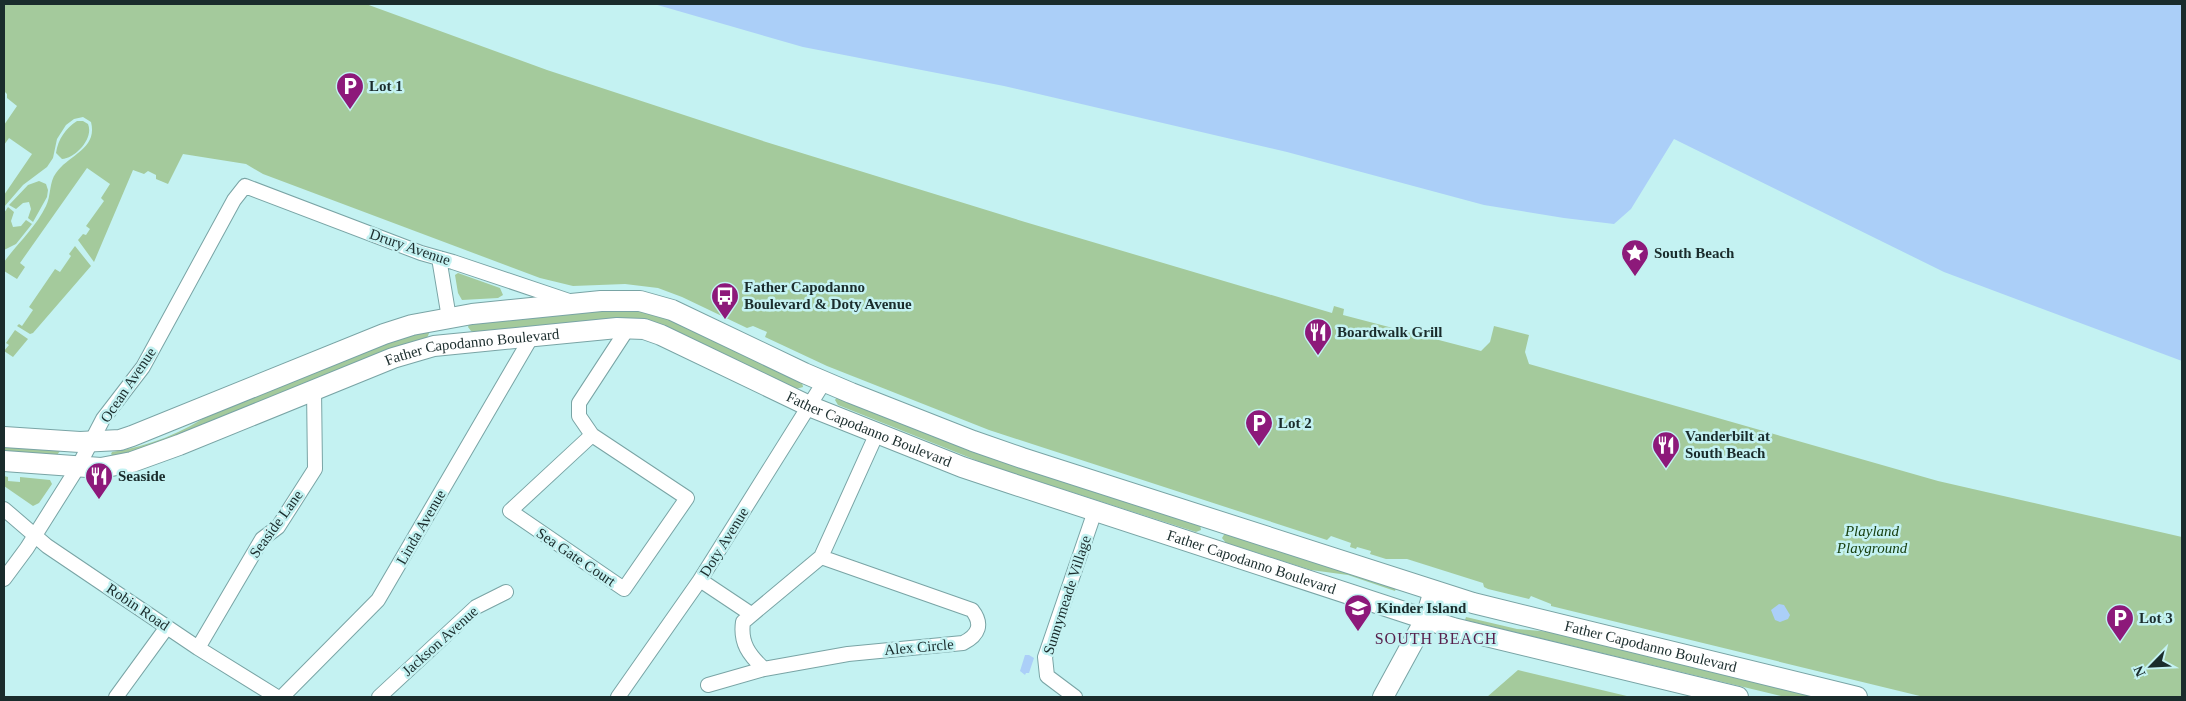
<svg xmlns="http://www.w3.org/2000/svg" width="2186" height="701" viewBox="0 0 2186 701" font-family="'Times New Roman',serif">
  <rect width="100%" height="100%" fill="#c4f2f2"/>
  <!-- green -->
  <path fill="#a4ca9c" d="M 4,4 L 366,4 L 547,70 L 766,142 L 1025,222 L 1332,313 L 1334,306 L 1344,309 L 1343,315 L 1481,351 L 1490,342 L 1494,326 L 1529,335 L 1525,352 L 1529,364 L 1938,481 L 2182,537 L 2182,697 L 1924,697 L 1551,606 L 1551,604 L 1531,596 L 1529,599 L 1488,589 L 1484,587 L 1483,583 L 1407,559 L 1386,559 L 1370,554 L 1371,551 L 1357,547 L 1356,549 L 1350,547 L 1351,543 L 1331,536 L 1327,540 L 989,430 L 827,366 L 765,337 L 767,332 L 753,326 L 747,328 L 682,297 L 658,288 L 625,284 L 573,286 L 540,278 L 263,174 L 246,164 L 183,154 L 168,184 L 156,179 L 156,175 L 148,171 L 144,174 L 133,170 L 94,262 L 78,240 L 83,234 L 86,235 L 90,229 L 86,226 L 104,201 L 101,198 L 110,184 L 87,168 L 20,263 L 25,267 L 17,279 L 4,271 L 4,262 C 17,244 36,227 46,206 C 51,196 49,182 56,173 C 68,155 98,149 91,122 L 83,117 L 74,119 L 66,125 L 57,139 L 53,158 L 47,167 L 23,185 L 4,207 L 4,195 L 32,154 L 9,138 L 4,145 L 4,125 L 17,106 L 7,98 L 7,94 L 4,91 Z
    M 77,121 L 83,121 L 88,124 C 94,138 76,158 62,159 L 56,153 C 58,139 66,128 77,121 Z
    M 39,181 L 46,184 L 48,190 L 47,197 L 33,222 L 28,218 L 31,209 L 29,202 L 23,203 L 16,209 L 9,205 L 28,185 Z
    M 8,207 L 14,212 L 11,221 L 13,227 L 21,226 L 26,220 L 32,224 L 16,244 L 4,250 L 4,213 Z
    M 75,246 L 91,266 L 33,333 L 30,334 L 17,326 L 19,324 L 22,326 L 33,310 L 29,307 L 55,269 L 60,272 L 71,256 L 69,254 Z
    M 458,273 L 500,288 L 503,295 L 498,298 L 462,300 L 458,293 L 455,275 Z
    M 628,308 L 665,315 L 802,382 L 803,387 L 796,389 L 678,332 L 554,324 L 474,332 L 471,331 L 468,327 L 469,324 Z
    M 15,330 L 28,339 L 13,357 L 4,351 L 9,345 L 6,343 Z
    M 430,331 L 427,338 L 153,447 L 113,456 L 111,454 L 112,452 C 149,446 183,433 213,412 L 382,341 Z
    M 837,397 L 1200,524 L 1201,530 L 1196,532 L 993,467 L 838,405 L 835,400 Z
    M 4,441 L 60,450 L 60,451 L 57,455 L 50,455 L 4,451 Z
    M 4,476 L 8,477 L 8,481 L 20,482 L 20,477 L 50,480 L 52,484 L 39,503 L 33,506 L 4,486 Z
    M 1225,533 L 1396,588 L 1395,591 L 1348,575 L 1311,570 L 1226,543 L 1222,538 Z
    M 1466,617 L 1517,629 L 1551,632 L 1823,697 L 1785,697 L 1465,620 Z
    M 1518,670 L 1631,697 L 1487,697 Z"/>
  <!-- water -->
  <path fill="#abcff8" d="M 654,4 L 2182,4 L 2182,361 L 1944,272 L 1674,139 L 1631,209 L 1614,224 L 1564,218 L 1484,205 L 1287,152 L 1004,86 L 803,47 Z
    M 1779,604 L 1784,605 L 1790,615 L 1788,619 L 1780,622 L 1775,620 L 1771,610 Z
    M 1025,655 L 1029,655 L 1034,658 L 1029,673 L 1026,673 L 1025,675 L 1020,671 Z"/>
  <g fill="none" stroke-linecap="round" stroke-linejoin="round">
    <!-- street casing -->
    <g stroke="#79a4a5" stroke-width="16">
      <path id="street" d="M 439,258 L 449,318
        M 592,435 L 687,498 L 624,589 L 510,511 Z
        M 592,435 L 579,416 L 579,403 L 628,328
        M 4,509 L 47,546 L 198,648 L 277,697
        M 821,557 L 972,610 C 983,624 979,635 963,643 L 848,654 L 764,669 C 749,655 740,643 743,622 L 821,557 L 877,433
        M 4,579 L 27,548 L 78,467 L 103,419 L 143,367 L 234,200 L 245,186 L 421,253 L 453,262 L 572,302
        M 700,580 L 751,614
        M 198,648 L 262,539 L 278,527 L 315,469 L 314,389
        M 708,685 L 764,669
        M 116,697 L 167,627
        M 282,697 L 378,600 L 532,336
        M 379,697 L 476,607 L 506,592
        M 618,697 L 700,580 L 824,382
        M 1075,697 L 1047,676 L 1045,657 L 1095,511"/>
    </g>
    <!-- secondary casing -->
    <g stroke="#79a4a5" stroke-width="22">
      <g id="secondary">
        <path id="s1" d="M 4,437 L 80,442 L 120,440 L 132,436 L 384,334 L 412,325 L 472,314 L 601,301 L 640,301 L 672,310 L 804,373 L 851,393 L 973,441 L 1022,458 L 1473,603 L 1857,697"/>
        <path id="s2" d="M 4,461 L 101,468 L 132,462 L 179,445 L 393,358 L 434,346 L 617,328 L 644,329 L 661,335 L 809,406 L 962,467 L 1010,483 L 1453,628 L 1738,697"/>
        <path d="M 1383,697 L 1425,620 L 1434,591"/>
      </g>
    </g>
    <!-- street -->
    <use href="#street" stroke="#fff" stroke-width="14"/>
    <!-- secondary -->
    <use href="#secondary" stroke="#fff" stroke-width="20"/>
  </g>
  <!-- icons -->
  <defs>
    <g id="parking-pin" transform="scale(1.4375)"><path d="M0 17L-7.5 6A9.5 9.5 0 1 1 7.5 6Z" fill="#8d197a" stroke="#c4f2f2"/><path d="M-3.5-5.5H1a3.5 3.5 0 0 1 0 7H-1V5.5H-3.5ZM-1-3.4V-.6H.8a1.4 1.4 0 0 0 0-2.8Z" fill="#fff"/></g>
    <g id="sight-pin" transform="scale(1.4375)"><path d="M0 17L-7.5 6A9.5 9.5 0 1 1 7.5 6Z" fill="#8d197a" stroke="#c4f2f2"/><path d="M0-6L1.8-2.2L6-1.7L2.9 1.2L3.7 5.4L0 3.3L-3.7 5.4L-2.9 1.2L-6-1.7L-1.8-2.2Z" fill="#fff"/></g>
    <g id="bus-pin" transform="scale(1.4375)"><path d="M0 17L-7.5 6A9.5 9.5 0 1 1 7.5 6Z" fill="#8d197a" stroke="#c4f2f2"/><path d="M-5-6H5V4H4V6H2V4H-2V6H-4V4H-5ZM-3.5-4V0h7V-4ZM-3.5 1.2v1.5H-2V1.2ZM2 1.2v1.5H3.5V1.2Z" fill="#fff"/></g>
    <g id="restaurant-pin" transform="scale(1.4375)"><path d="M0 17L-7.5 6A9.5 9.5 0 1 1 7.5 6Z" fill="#8d197a" stroke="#c4f2f2"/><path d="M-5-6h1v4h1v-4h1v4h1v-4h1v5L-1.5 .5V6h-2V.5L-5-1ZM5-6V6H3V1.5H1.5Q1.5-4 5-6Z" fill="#fff"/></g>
    <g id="school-pin" transform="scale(1.4375)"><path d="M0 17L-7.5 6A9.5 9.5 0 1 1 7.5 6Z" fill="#8d197a" stroke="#c4f2f2"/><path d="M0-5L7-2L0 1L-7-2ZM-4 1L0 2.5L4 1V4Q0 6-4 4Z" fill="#fff"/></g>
  </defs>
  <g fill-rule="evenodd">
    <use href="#parking-pin" x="350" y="86"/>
    <use href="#sight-pin" x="1635" y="253"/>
    <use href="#bus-pin" x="725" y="296"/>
    <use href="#restaurant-pin" x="1318" y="332"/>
    <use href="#parking-pin" x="1259" y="423"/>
    <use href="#restaurant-pin" x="1666" y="445"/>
    <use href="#restaurant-pin" x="99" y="476"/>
    <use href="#school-pin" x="1358" y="608"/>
    <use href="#parking-pin" x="2120" y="618"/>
  </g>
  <g text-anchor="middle" stroke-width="5" stroke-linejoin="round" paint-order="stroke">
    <!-- poi labels -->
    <g font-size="15" font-weight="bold" fill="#1a2c2c" stroke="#c4f2f2" text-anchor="start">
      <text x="369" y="91">Lot 1</text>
      <text x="1654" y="258">South Beach</text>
      <text x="744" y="292">Father Capodanno<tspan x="744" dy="17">Boulevard &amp; Doty Avenue</tspan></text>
      <text x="1337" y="337">Boardwalk Grill</text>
      <text x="1278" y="428">Lot 2</text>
      <text x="1685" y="441">Vanderbilt at<tspan x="1685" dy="17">South Beach</tspan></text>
      <text x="118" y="481">Seaside</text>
      <text x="1377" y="613">Kinder Island</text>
      <text x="2139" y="623">Lot 3</text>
    </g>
    <!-- street labels -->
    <g font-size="15" fill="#1a2c2c" stroke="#c4f2f2">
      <text transform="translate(410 247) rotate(19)" y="5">Drury Avenue</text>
      <text dy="5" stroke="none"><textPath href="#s2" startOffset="490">Father Capodanno Boulevard</textPath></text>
      <text transform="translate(128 385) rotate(-56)" y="5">Ocean Avenue</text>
      <text dy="5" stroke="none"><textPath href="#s2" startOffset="910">Father Capodanno Boulevard</textPath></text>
      <text transform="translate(276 524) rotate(-54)" y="5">Seaside Lane</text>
      <text transform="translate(421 527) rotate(-60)" y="5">Linda Avenue</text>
      <text transform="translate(724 542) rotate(-58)" y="5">Doty Avenue</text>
      <text transform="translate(576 557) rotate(34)" y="5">Sea Gate Court</text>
      <text dy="5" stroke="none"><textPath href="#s2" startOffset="1315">Father Capodanno Boulevard</textPath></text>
      <text transform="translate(1067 595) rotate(-72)" y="5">Sunnymeade Village</text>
      <text transform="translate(138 607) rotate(34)" y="5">Robin Road</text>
      <text transform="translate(440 641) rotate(-42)" y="5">Jackson Avenue</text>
      <text transform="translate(919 647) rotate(-5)" y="5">Alex Circle</text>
      <text dy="5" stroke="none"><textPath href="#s1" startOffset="1730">Father Capodanno Boulevard</textPath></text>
    </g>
    <!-- park labels -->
    <g font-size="15" font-style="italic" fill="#184010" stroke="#c4f2f2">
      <text x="1872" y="536">Playland<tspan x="1872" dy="17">Playground</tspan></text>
    </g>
    <!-- neighbourhood labels -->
    <g font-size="16" letter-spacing="1" fill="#57204c" stroke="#c4f2f2">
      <text x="1436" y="644">SOUTH BEACH</text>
    </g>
  </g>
  <!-- border -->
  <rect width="2186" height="701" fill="none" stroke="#1a2c2c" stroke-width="10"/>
  <!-- north arrow -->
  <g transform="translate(2151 666) rotate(246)" stroke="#c4f2f2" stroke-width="4" paint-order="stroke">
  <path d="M0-4L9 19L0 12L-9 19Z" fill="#1a2c2c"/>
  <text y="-8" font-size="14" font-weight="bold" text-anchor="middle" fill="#1a2c2c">N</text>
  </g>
</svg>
